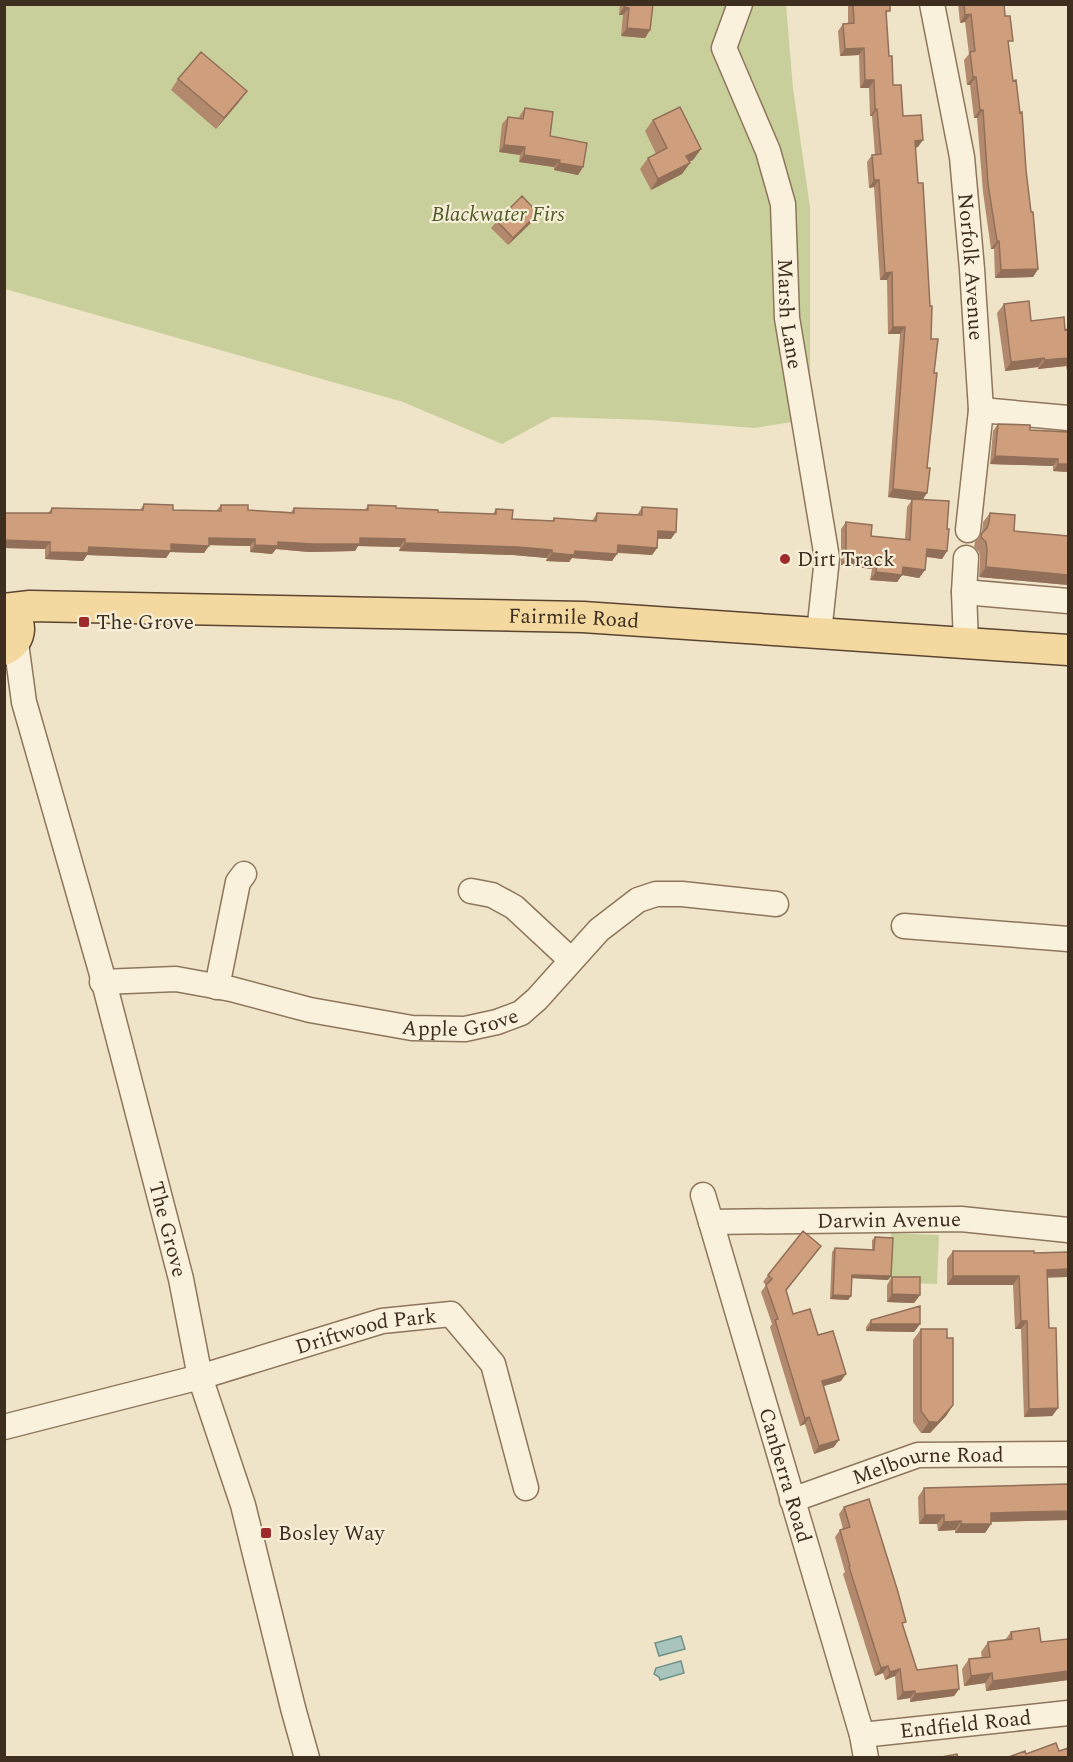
<svg xmlns="http://www.w3.org/2000/svg" width="1073" height="1762" viewBox="0 0 1073 1762" font-family="Spectral,serif">
  <rect width="100%" height="100%" fill="#f0e4c8"/>
  <!-- green -->
  <path fill="#c9cf9b" d="M 4,5 L 786,5 L 793,88 L 810,207 L 810,419 L 755,428 L 650,420 L 552,417 L 502,444 L 403,402 L 5,289 Z
    M 891,1233 L 939,1235 L 937,1284 L 889,1282 Z"/>
  <!-- water -->
  <path fill="#a9c4bc" stroke="#6f938a" stroke-width="1.5" d="M 681,1636 L 685,1649 L 659,1656 L 655,1643 Z
    M 681,1661 L 684,1673 L 660,1680 L 659,1677 L 654,1674 L 656,1668 Z"/>
  <g fill="none" stroke-linecap="round" stroke-linejoin="round">
    <!-- minor casing -->
    <g stroke="#8d765c" stroke-width="27">
      <g id="minor">
        <path id="s1" d="M 740,4 L 724,48 L 768,151 L 783,204 L 787,318 L 827,558 L 819,633"/>
        <path id="s2" d="M 932,4 L 962,157 L 972,269 L 981,410 L 968,530"/>
        <path d="M 981,410 L 1068,418"/>
        <path d="M 964,592 L 1068,601"/>
        <path id="s3" d="M 16,643 L 24,702 L 101,971 L 181,1279 L 200,1377 L 243,1505 L 293,1708 L 307,1758"/>
        <path d="M 966,643 L 964,592 L 966,558"/>
        <path d="M 471,891 L 492,895 L 514,907 L 571,960"/>
        <path d="M 904,926 L 1068,939"/>
        <path id="s4" d="M 102,982 L 176,979 L 231,989 L 310,1010 L 412,1028 L 465,1029 L 497,1022 L 521,1013 L 537,999 L 599,930 L 638,900 L 656,894 L 682,894 L 776,904"/>
        <path d="M 217,987 L 238,882 L 244,874"/>
        <path id="s5" d="M 703,1195 L 862,1735 L 866,1758"/>
        <path id="s6" d="M 711,1222 L 961,1219 L 1068,1230"/>
        <path id="s7" d="M 4,1427 L 200,1377 L 382,1321 L 451,1314 L 493,1364 L 526,1488"/>
        <path id="s8" d="M 792,1500 L 918,1455 L 1068,1454"/>
        <path id="s9" d="M 862,1735 L 1068,1713"/>
      </g>
    </g>
    <!-- major casing -->
    <g stroke="#5b4430" stroke-width="33">
      <g id="major">
        <path id="s10" d="M 4,609 L 30,606 L 583,617 L 1068,650"/>
        <path d="M 4,609 C 25,618 23,641 4,650"/>
      </g>
    </g>
    <!-- minor -->
    <use href="#minor" stroke="#faf1dc" stroke-width="24"/>
    <!-- major -->
    <use href="#major" stroke="#f3d9a0" stroke-width="30"/>
  </g>
  <!-- wall -->
  <path fill="#b2896c" d="M 620,4 L 653,4 L 650,30 L 645,38 L 621,36 L 623,15 L 619,15 Z
    M 848,4 L 890,4 L 886,16 L 889,56 L 893,85 L 903,116 L 918,147 L 915,148 L 918,183 L 934,373 L 923,500 L 947,529 L 947,551 L 942,559 L 926,557 L 925,570 L 919,578 L 902,575 L 897,582 L 870,580 L 872,569 L 841,565 L 841,529 L 846,522 L 871,536 L 905,539 L 907,507 L 912,500 L 888,497 L 900,334 L 888,334 L 887,280 L 880,280 L 874,187 L 869,188 L 867,162 L 872,155 L 875,155 L 872,116 L 870,116 L 869,88 L 860,88 L 859,55 L 840,56 L 838,31 L 843,24 L 848,24 Z
    M 958,4 L 1004,4 L 1013,81 L 1026,170 L 1038,269 L 1033,277 L 995,278 L 994,249 L 991,249 L 983,192 L 977,118 L 974,118 L 970,85 L 967,85 L 964,60 L 969,54 L 965,22 L 960,23 Z
    M 178,79 L 239,102 L 216,129 L 171,90 Z
    M 525,108 L 550,136 L 583,167 L 578,175 L 554,170 L 554,167 L 519,162 L 520,155 L 499,152 L 502,124 L 508,117 L 519,118 L 520,115 Z
    M 653,120 L 701,149 L 693,160 L 689,162 L 690,163 L 682,174 L 651,190 L 640,169 L 648,158 L 656,154 L 645,131 Z
    M 497,221 L 533,221 L 508,245 L 491,228 Z
    M 1004,304 L 1031,321 L 1065,330 L 1068,329 L 1068,375 L 1066,366 L 1038,369 L 1038,367 L 1005,371 L 997,313 Z
    M 998,424 L 1030,430 L 1068,432 L 1068,472 L 1053,471 L 1053,466 L 990,464 L 993,431 Z
    M 144,504 L 173,510 L 216,511 L 221,505 L 248,510 L 291,512 L 294,508 L 365,510 L 368,505 L 438,512 L 493,514 L 496,509 L 512,519 L 552,521 L 554,518 L 592,521 L 597,513 L 637,515 L 642,507 L 671,539 L 658,539 L 657,548 L 652,555 L 617,553 L 612,561 L 572,558 L 569,562 L 546,561 L 547,558 L 513,555 L 399,551 L 400,547 L 358,546 L 355,551 L 309,552 L 276,549 L 272,554 L 250,552 L 250,546 L 209,545 L 204,553 L 170,552 L 166,558 L 87,555 L 83,561 L 45,559 L 45,549 L 4,548 L 4,513 L 48,513 L 52,508 L 140,510 Z
    M 990,513 L 1014,531 L 1068,536 L 1068,585 L 979,577 L 980,558 L 979,552 L 974,547 L 975,542 L 982,532 L 983,522 Z
    M 875,1237 L 891,1276 L 888,1280 L 852,1278 L 851,1296 L 848,1300 L 830,1299 L 832,1252 L 835,1248 L 872,1250 L 872,1240 Z
    M 953,1251 L 1034,1253 L 1047,1278 L 1049,1328 L 1058,1408 L 1052,1416 L 1024,1417 L 1021,1329 L 1015,1329 L 1013,1285 L 947,1285 L 947,1259 Z
    M 816,1253 L 786,1291 L 793,1314 L 818,1335 L 841,1381 L 823,1386 L 834,1447 L 814,1454 L 805,1424 L 800,1426 L 770,1327 L 772,1324 L 761,1292 L 766,1285 L 763,1282 L 768,1275 Z
    M 892,1277 L 920,1295 L 914,1303 L 887,1302 L 887,1285 Z
    M 871,1320 L 920,1324 L 914,1332 L 866,1331 L 866,1327 Z
    M 921,1329 L 947,1338 L 953,1405 L 946,1416 L 930,1433 L 921,1433 L 913,1422 L 913,1340 Z
    M 1068,1484 L 1068,1520 L 991,1522 L 991,1524 L 985,1533 L 955,1533 L 955,1530 L 938,1531 L 937,1524 L 919,1524 L 918,1497 L 924,1488 Z
    M 844,1507 L 903,1627 L 917,1670 L 959,1689 L 954,1696 L 910,1702 L 910,1698 L 897,1700 L 895,1676 L 885,1680 L 883,1673 L 875,1676 L 843,1574 L 845,1572 L 835,1537 L 840,1530 L 843,1529 L 839,1514 Z
    M 1011,1632 L 1041,1642 L 1068,1639 L 1068,1680 L 986,1691 L 985,1683 L 964,1686 L 962,1669 L 969,1659 L 982,1658 L 981,1652 L 988,1642 L 1005,1640 Z"/>
  <!-- shaded-wall -->
  <path fill="#916f58" d="M 624,7 L 629,8 L 623,15 L 619,15 Z
    M 971,14 L 965,22 L 960,23 L 965,15 Z
    M 627,28 L 650,30 L 645,38 L 621,36 Z
    M 864,48 L 859,55 L 840,56 L 845,49 Z
    M 973,77 L 976,77 L 970,85 L 967,85 Z
    M 865,80 L 874,80 L 869,88 L 860,88 Z
    M 247,91 L 239,102 L 216,129 L 224,118 Z
    M 875,109 L 877,109 L 872,116 L 870,116 Z
    M 980,110 L 983,110 L 977,118 L 974,118 Z
    M 923,140 L 918,147 L 910,148 L 915,141 Z
    M 504,145 L 525,147 L 520,155 L 499,152 Z
    M 701,149 L 693,160 L 678,167 L 686,156 Z
    M 524,155 L 560,160 L 554,167 L 519,162 Z
    M 559,163 L 583,167 L 578,175 L 554,170 Z
    M 690,163 L 682,174 L 651,190 L 658,179 Z
    M 874,180 L 879,180 L 874,187 L 869,188 Z
    M 538,213 L 533,221 L 508,245 L 513,238 Z
    M 997,241 L 999,241 L 994,249 L 991,249 Z
    M 1038,269 L 1033,277 L 995,278 L 1001,270 Z
    M 892,272 L 887,280 L 880,280 L 885,273 Z
    M 893,327 L 905,327 L 900,334 L 888,334 Z
    M 1044,358 L 1038,367 L 1005,371 L 1011,362 Z
    M 1068,358 L 1068,363 L 1066,366 L 1038,369 L 1045,360 Z
    M 995,456 L 1058,459 L 1053,466 L 990,464 Z
    M 1058,464 L 1068,464 L 1068,472 L 1053,471 Z
    M 893,489 L 927,493 L 922,501 L 888,497 Z
    M 658,531 L 676,532 L 671,539 L 653,538 Z
    M 209,538 L 255,539 L 250,546 L 204,545 Z
    M 360,538 L 405,539 L 400,547 L 358,546 L 355,551 L 309,552 L 276,549 L 272,554 L 250,552 L 255,545 L 278,542 Z
    M 4,540 L 50,542 L 45,549 L 4,548 Z
    M 405,543 L 518,547 L 552,550 L 547,558 L 513,555 L 399,551 Z
    M 171,544 L 209,546 L 204,553 L 170,552 L 166,558 L 87,555 L 83,561 L 45,559 L 50,552 L 89,547 Z
    M 618,545 L 657,548 L 652,555 L 613,552 Z
    M 927,549 L 947,551 L 942,559 L 922,556 Z
    M 575,551 L 617,554 L 612,561 L 572,558 L 569,562 L 546,561 L 552,553 Z
    M 846,558 L 877,561 L 872,569 L 841,565 Z
    M 903,567 L 925,570 L 919,578 L 902,575 L 897,582 L 870,580 L 876,572 Z
    M 986,567 L 1068,575 L 1068,585 L 979,577 Z
    M 1068,1269 L 1068,1277 L 1041,1278 L 1047,1270 Z
    M 852,1275 L 891,1276 L 888,1280 L 849,1278 Z
    M 953,1276 L 1019,1276 L 1013,1285 L 947,1285 Z
    M 892,1294 L 920,1295 L 914,1303 L 887,1302 Z
    M 833,1295 L 851,1296 L 848,1300 L 830,1299 Z
    M 1021,1321 L 1027,1321 L 1021,1329 L 1015,1329 Z
    M 871,1324 L 920,1324 L 914,1332 L 866,1331 Z
    M 846,1374 L 841,1381 L 817,1388 L 822,1381 Z
    M 953,1405 L 946,1416 L 930,1433 L 921,1433 L 929,1422 Z
    M 1058,1408 L 1052,1416 L 1024,1417 L 1029,1409 Z
    M 809,1417 L 805,1424 L 800,1426 L 805,1419 Z
    M 839,1440 L 834,1447 L 814,1454 L 819,1446 Z
    M 1068,1511 L 1068,1520 L 984,1522 L 991,1513 Z
    M 925,1515 L 944,1515 L 937,1524 L 919,1524 Z
    M 961,1521 L 955,1530 L 938,1531 L 944,1522 Z
    M 961,1524 L 991,1524 L 985,1533 L 955,1533 Z
    M 888,1666 L 883,1673 L 875,1676 L 881,1668 Z
    M 900,1669 L 895,1676 L 885,1680 L 890,1672 Z
    M 1068,1671 L 1068,1680 L 986,1691 L 993,1681 Z
    M 992,1673 L 985,1683 L 964,1686 L 971,1676 Z
    M 959,1689 L 954,1696 L 910,1702 L 915,1694 Z
    M 915,1691 L 910,1698 L 897,1700 L 903,1692 Z"/>
  <!-- building -->
  <path fill="#cf9f7d" stroke="#916f58" stroke-width="1.5" d="M 624,4 L 653,4 L 650,30 L 627,28 L 629,8 L 624,7 Z
    M 853,4 L 890,4 L 890,11 L 886,11 L 889,56 L 892,56 L 893,85 L 901,85 L 903,116 L 921,115 L 923,140 L 915,141 L 918,183 L 923,183 L 930,306 L 932,306 L 931,339 L 938,339 L 934,373 L 937,373 L 927,468 L 930,468 L 927,493 L 893,489 L 905,327 L 893,327 L 892,272 L 885,273 L 879,180 L 874,180 L 872,155 L 881,154 L 877,109 L 875,109 L 874,80 L 865,80 L 864,48 L 845,49 L 843,24 L 854,23 Z
    M 964,4 L 1004,4 L 1005,16 L 1010,16 L 1013,41 L 1008,41 L 1013,81 L 1016,80 L 1020,113 L 1022,112 L 1026,170 L 1031,212 L 1033,212 L 1038,269 L 1001,270 L 999,241 L 997,241 L 988,184 L 983,110 L 980,110 L 976,77 L 973,77 L 970,52 L 975,51 L 971,14 L 965,15 Z
    M 201,52 L 247,91 L 224,118 L 178,79 Z
    M 680,107 L 701,149 L 686,156 L 690,163 L 658,179 L 648,158 L 667,148 L 653,120 Z
    M 525,108 L 553,112 L 550,136 L 587,143 L 583,167 L 559,163 L 560,160 L 524,155 L 525,147 L 504,145 L 508,117 L 523,119 Z
    M 522,196 L 538,213 L 513,238 L 497,221 Z
    M 1029,301 L 1031,321 L 1064,317 L 1065,330 L 1068,329 L 1068,358 L 1045,360 L 1044,358 L 1011,362 L 1004,304 Z
    M 998,424 L 1030,425 L 1030,430 L 1068,432 L 1068,464 L 1058,464 L 1058,459 L 995,456 Z
    M 912,499 L 949,501 L 947,529 L 949,529 L 947,551 L 927,549 L 925,570 L 903,567 L 902,575 L 876,572 L 877,561 L 846,558 L 846,522 L 872,525 L 871,536 L 910,540 Z
    M 144,504 L 173,505 L 173,510 L 221,511 L 221,505 L 248,505 L 248,510 L 294,513 L 294,508 L 368,510 L 368,505 L 396,506 L 396,508 L 438,510 L 438,512 L 496,514 L 496,509 L 513,510 L 512,519 L 554,521 L 554,518 L 596,521 L 597,513 L 642,515 L 642,507 L 677,509 L 676,532 L 658,531 L 657,548 L 618,545 L 617,554 L 575,551 L 574,555 L 552,553 L 552,550 L 518,547 L 405,543 L 405,539 L 360,538 L 360,544 L 314,544 L 278,542 L 278,546 L 255,545 L 255,539 L 209,538 L 209,546 L 171,544 L 171,551 L 89,547 L 88,553 L 50,552 L 50,542 L 4,540 L 4,513 L 51,513 L 52,508 L 143,510 Z
    M 990,513 L 1015,515 L 1014,531 L 1068,536 L 1068,575 L 986,567 L 987,549 L 986,542 L 981,537 L 982,533 L 987,528 L 989,522 Z
    M 803,1231 L 821,1246 L 786,1290 L 793,1314 L 810,1309 L 818,1335 L 833,1331 L 846,1374 L 822,1381 L 839,1440 L 819,1446 L 809,1417 L 805,1419 L 775,1320 L 778,1319 L 766,1285 L 772,1279 L 768,1275 Z
    M 875,1237 L 893,1238 L 891,1276 L 852,1275 L 851,1296 L 833,1295 L 835,1248 L 874,1250 Z
    M 953,1251 L 1034,1251 L 1034,1253 L 1068,1252 L 1068,1269 L 1047,1270 L 1049,1328 L 1056,1328 L 1058,1408 L 1029,1409 L 1027,1321 L 1021,1321 L 1019,1276 L 953,1276 Z
    M 892,1277 L 920,1277 L 920,1295 L 892,1294 Z
    M 920,1306 L 920,1324 L 871,1324 L 871,1320 Z
    M 921,1329 L 947,1329 L 947,1338 L 953,1338 L 953,1405 L 938,1422 L 929,1422 L 921,1411 Z
    M 1068,1484 L 1068,1511 L 991,1513 L 991,1524 L 961,1524 L 961,1521 L 944,1522 L 944,1515 L 925,1515 L 924,1488 Z
    M 869,1499 L 898,1592 L 906,1622 L 902,1623 L 917,1670 L 957,1665 L 959,1689 L 915,1694 L 915,1691 L 903,1692 L 900,1669 L 890,1672 L 888,1666 L 881,1668 L 849,1567 L 850,1566 L 840,1530 L 850,1527 L 844,1507 Z
    M 1039,1628 L 1041,1642 L 1068,1639 L 1068,1671 L 993,1681 L 992,1673 L 971,1676 L 969,1659 L 990,1657 L 988,1642 L 1012,1639 L 1011,1632 Z
    M 1056,1743 L 1059,1751 L 1068,1748 L 1068,1758 L 1006,1758 L 1025,1751 L 1026,1754 Z
    M 957,1754 L 958,1758 L 936,1758 Z"/>
  <!-- markers -->
  <g fill="#9e2a2b" stroke="#f7eed8" stroke-width="2">
    <circle cx="785" cy="559" r="6"/>
    <rect x="78" y="616" width="12" height="12" rx="3"/>
    <rect x="260" y="1527" width="12" height="12" rx="3"/>
  </g>
  <g text-anchor="middle" stroke-width="4.5" stroke-linejoin="round" paint-order="stroke">
    <!-- park labels -->
    <g font-size="21" font-style="italic" fill="#4d5a26" stroke="#f7eed8">
      <text x="498" y="221">Blackwater Firs</text>
    </g>
    <!-- street labels -->
    <g font-size="21" fill="#3d2e20" stroke="#f7eed8">
      <text dy="7" stroke="none"><textPath href="#s2" startOffset="266">Norfolk Avenue</textPath></text>
      <text dy="7" stroke="none"><textPath href="#s1" startOffset="324">Marsh Lane</textPath></text>
      <text dy="7" stroke="none"><textPath href="#s10" startOffset="570">Fairmile Road</textPath></text>
      <text dy="7" stroke="none"><textPath href="#s4" startOffset="364">Apple Grove</textPath></text>
      <text dy="7" stroke="none"><textPath href="#s6" startOffset="178">Darwin Avenue</textPath></text>
      <text dy="7" stroke="none"><textPath href="#s3" startOffset="606">The Grove</textPath></text>
      <text dy="7" stroke="none"><textPath href="#s7" startOffset="375">Driftwood Park</textPath></text>
      <text dy="7" stroke="none"><textPath href="#s8" startOffset="142">Melbourne Road</textPath></text>
      <text dy="7" stroke="none"><textPath href="#s5" startOffset="292">Canberra Road</textPath></text>
      <text dy="7" stroke="none"><textPath href="#s9" startOffset="104">Endfield Road</textPath></text>
    </g>
    <!-- poi labels -->
    <g font-size="21" fill="#3d2e20" stroke="#f7eed8" text-anchor="start">
      <text x="797" y="566">Dirt Track</text>
      <text x="96" y="629">The Grove</text>
      <text x="278" y="1540">Bosley Way</text>
    </g>
  </g>
  <!-- border -->
  <rect width="1073" height="1762" fill="none" stroke="#3d2e20" stroke-width="12"/>
</svg>
